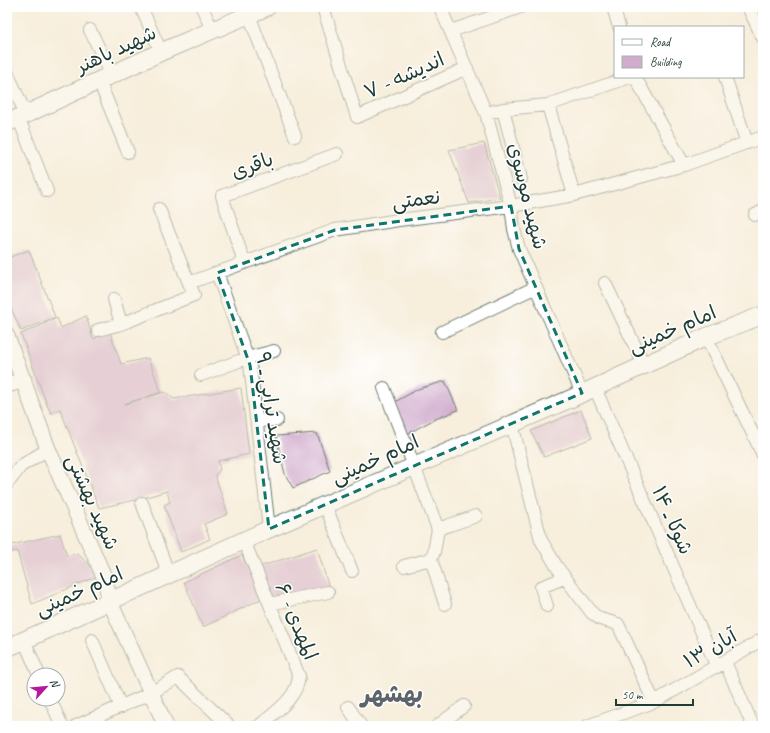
<svg xmlns="http://www.w3.org/2000/svg" width="770" height="733" viewBox="0 0 770 733" font-family="Caveat,'Playpen Sans Arabic',sans-serif">
  <rect width="100%" height="100%" fill="#fff"/>
  <filter id="ink" filterUnits="userSpaceOnUse"><feTurbulence type="fractalNoise" baseFrequency=".025" numOctaves="2"/><feDisplacementMap in="SourceGraphic" scale="8" xChannelSelector="R" yChannelSelector="G"/><feConvolveMatrix kernelMatrix="1 2 1 2 8 2 1 2 1" color-interpolation-filters="sRGB"/></filter>
  <filter id="wash" filterUnits="userSpaceOnUse"><feTurbulence type="fractalNoise" baseFrequency=".012" numOctaves="4" result="noise"/><feDisplacementMap in="SourceGraphic" scale="16" xChannelSelector="R" yChannelSelector="G"/><feGaussianBlur stdDeviation="0.9" result="paint"/><feColorMatrix in="noise" values="0 0 0 0 0 0 0 0 0 0 0 0 0 0 0 0 0 1.4 0 .05"/><feComposite in="paint" operator="in"/></filter>
  <g filter="url(#wash)">
    <rect width="100%" height="100%" fill="#f7eedc"/>
    <g id="blocks">
      <!-- building -->
      <path fill="#d1accd" d="M 484,143 L 500,198 L 469,203 L 449,150 Z
        M 29,250 L 55,317 L 21,331 L 7,299 L 7,258 Z
        M 86,316 L 93,339 L 110,332 L 121,364 L 148,358 L 161,392 L 124,404 L 165,392 L 174,399 L 241,388 L 249,454 L 218,461 L 220,470 L 215,475 L 228,514 L 204,524 L 210,539 L 181,552 L 164,505 L 170,502 L 167,491 L 140,499 L 99,508 L 60,409 L 51,413 L 47,405 L 21,334 L 57,318 L 61,328 Z
        M 445,381 L 458,410 L 433,420 L 407,434 L 395,402 L 418,389 Z
        M 581,410 L 592,438 L 544,457 L 531,431 Z
        M 317,433 L 330,471 L 293,488 L 285,474 L 276,436 Z
        M 60,534 L 67,556 L 77,553 L 100,575 L 32,604 L 17,551 L 7,553 L 7,546 Z
        M 317,548 L 329,588 L 269,601 L 256,568 Z
        M 242,555 L 261,599 L 203,627 L 184,582 Z"/>
    </g>
  </g>
  <g filter="url(#ink)">
    <use href="#blocks" fill-opacity="0" stroke="#6b7b6f" stroke-width="1"/>
    <g fill="none" stroke-linecap="round" stroke-linejoin="round">
      <!-- minor casing -->
      <g stroke="#6b7b6f" stroke-width="14">
        <path id="minor" d="M 141,7 L 161,52
          M 202,7 L 212,30
          M 323,7 L 357,117 L 467,68
          M 440,7 L 486,113 L 511,206 L 514,229 L 519,249 L 582,393
          M 613,7 L 619,27
          M 748,7 L 763,38
          M 249,15 L 295,136
          M 90,30 L 112,75
          M 451,31 L 521,7
          M 7,72 L 26,115
          M 635,77 L 684,165
          M 725,77 L 747,143
          M 99,81 L 128,152
          M 548,105 L 574,195
          M 503,109 L 521,179
          M 486,113 L 503,109 L 548,105 L 630,77
          M 19,119 L 47,191
          M 159,209 L 189,283
          M 755,215 L 763,211
          M 244,262 L 222,196 L 337,154
          M 217,273 L 250,365 L 269,529
          M 605,283 L 644,365
          M 114,299 L 121,324
          M 98,330 L 121,324 L 194,295 L 189,283 L 335,230 L 399,220 L 511,206 L 574,195 L 684,165 L 763,137
          M 442,332 L 536,287
          M 706,337 L 763,455
          M 201,375 L 247,358 L 274,351
          M 384,388 L 438,529 L 434,552 L 431,559 L 445,604
          M 595,388 L 717,667
          M 257,421 L 277,420
          M 512,424 L 541,540 L 557,567 L 592,613 L 600,619 L 618,624 L 654,702
          M 7,484 L 21,466 L 48,449
          M 142,503 L 169,575
          M 325,505 L 352,571
          M 438,529 L 476,516
          M 244,541 L 299,676 C 297,699 275,712 259,726
          M 404,566 L 431,559
          M 270,604 L 328,592
          M 547,606 L 541,587 L 564,578
          M 24,640 L 39,675
          M 92,640 L 121,707
          M 725,662 L 753,726
          M 50,699 L 62,726
          M 348,707 L 361,726
          M 76,726 L 151,693 L 178,677 L 229,726
          M 437,726 L 464,706
          M 587,726 L 654,702 L 763,639"/>
      </g>
      <!-- tertiary casing -->
      <g stroke="#6b7b6f" stroke-width="17">
        <path id="tertiary" d="M 7,336 L 48,449 L 105,579 L 110,602 L 166,726
          M 7,385 L 24,380"/>
      </g>
      <!-- secondary casing -->
      <g stroke="#6b7b6f" stroke-width="19">
        <path id="secondary" d="M 7,123 L 161,52 L 267,7
          M 7,648 L 269,529 L 570,399 L 706,337 L 763,315"/>
      </g>
      <!-- minor -->
      <use href="#minor" stroke="#fff" stroke-width="12"/>
      <!-- tertiary -->
      <use href="#tertiary" stroke="#fff" stroke-width="15"/>
      <!-- secondary -->
      <use href="#secondary" stroke="#fff" stroke-width="17"/>
    </g>
  </g>
  <!-- marked area -->
  <path d="M0 0H770V733H0ZM 511,206 L 519,249 L 582,393 L 269,529 L 250,365 L 217,273 L 335,230 Z" fill="#f7eedc" fill-opacity=".55" fill-rule="evenodd"/>
  <path fill="none" stroke="#0f766e" stroke-width="3" stroke-dasharray="8 5" stroke-linejoin="round" d="M 511,206 L 519,249 L 582,393 L 269,529 L 250,365 L 217,273 L 335,230 Z"/>
  <g text-anchor="middle" stroke-width="3" stroke-linejoin="round" paint-order="stroke">
    <!-- street labels -->
    <g font-size="20" fill="#1f3d34" stroke="#fff">
      <text transform="translate(116 49) rotate(-25)" y="7">شهید باهنر</text>
      <text transform="translate(404 75) rotate(-24)" y="7">اندیشه - ۷</text>
      <text transform="translate(252 165) rotate(-20)" y="7">باقری</text>
      <text transform="translate(528 196) rotate(76)" y="7">شهید موسوی</text>
      <text transform="translate(416 199) rotate(-7)" y="7">نعمتی</text>
      <text transform="translate(672 329) rotate(-23)" y="7">امام خمینی</text>
      <text transform="translate(272 408) rotate(81)" y="7">شهید ترابی ـ ۹</text>
      <text transform="translate(375 459) rotate(-24)" y="7">امام خمینی</text>
      <text transform="translate(93 502) rotate(66)" y="7">شهید بهشتی</text>
      <text transform="translate(673 520) rotate(66)" y="7">شوکا ـ ۱۴</text>
      <text transform="translate(79 591) rotate(-24)" y="7">امام خمینی</text>
      <text transform="translate(297 621) rotate(68)" y="7">المهدی - ۶</text>
      <text transform="translate(710 648) rotate(-30)" y="7">۱۳ آبان</text>
    </g>
    <!-- district labels -->
    <g font-size="24" font-weight="bold" fill="#5d646a" stroke="#fff">
      <text x="392" y="702">بهشهر</text>
    </g>
  </g>
  <!-- margin -->
  <rect width="770" height="733" fill="none" stroke="#fff" stroke-width="24"/>
  <!-- legend -->
  <rect x="614" y="26" width="130" height="52" fill="#ffffff" stroke="#a5b1ae"/>
  <rect x="622" y="39" width="20" height="6" fill="#ffffff" stroke="#a5b1ae"/>
  <text x="650" y="46" font-size="12" fill="#1f3d34">Road</text>
  <rect x="622" y="56" width="20" height="12" fill="#d1accd" stroke="#a5b1ae"/>
  <text x="650" y="66" font-size="12" fill="#1f3d34">Building</text>
  <!-- north arrow -->
  <g transform="translate(46 687) rotate(63)"><circle r="19" fill="#ffffff" stroke="#a5b1ae"/>
  <path d="M0-3L7 15L0 10L-7 15Z" fill="#b5179e"/>
  <text y="-6" font-size="11" font-weight="bold" text-anchor="middle" fill="#1f3d34">N</text>
  </g>
  <!-- scale -->
  <path d="M616 699v6h77v-6" fill="none" stroke="#1f3d34" stroke-width="2"/>
  <text x="622" y="699" font-size="12" fill="#1f3d34" stroke="#ffffff" stroke-width="3" paint-order="stroke">50 m</text>
</svg>
